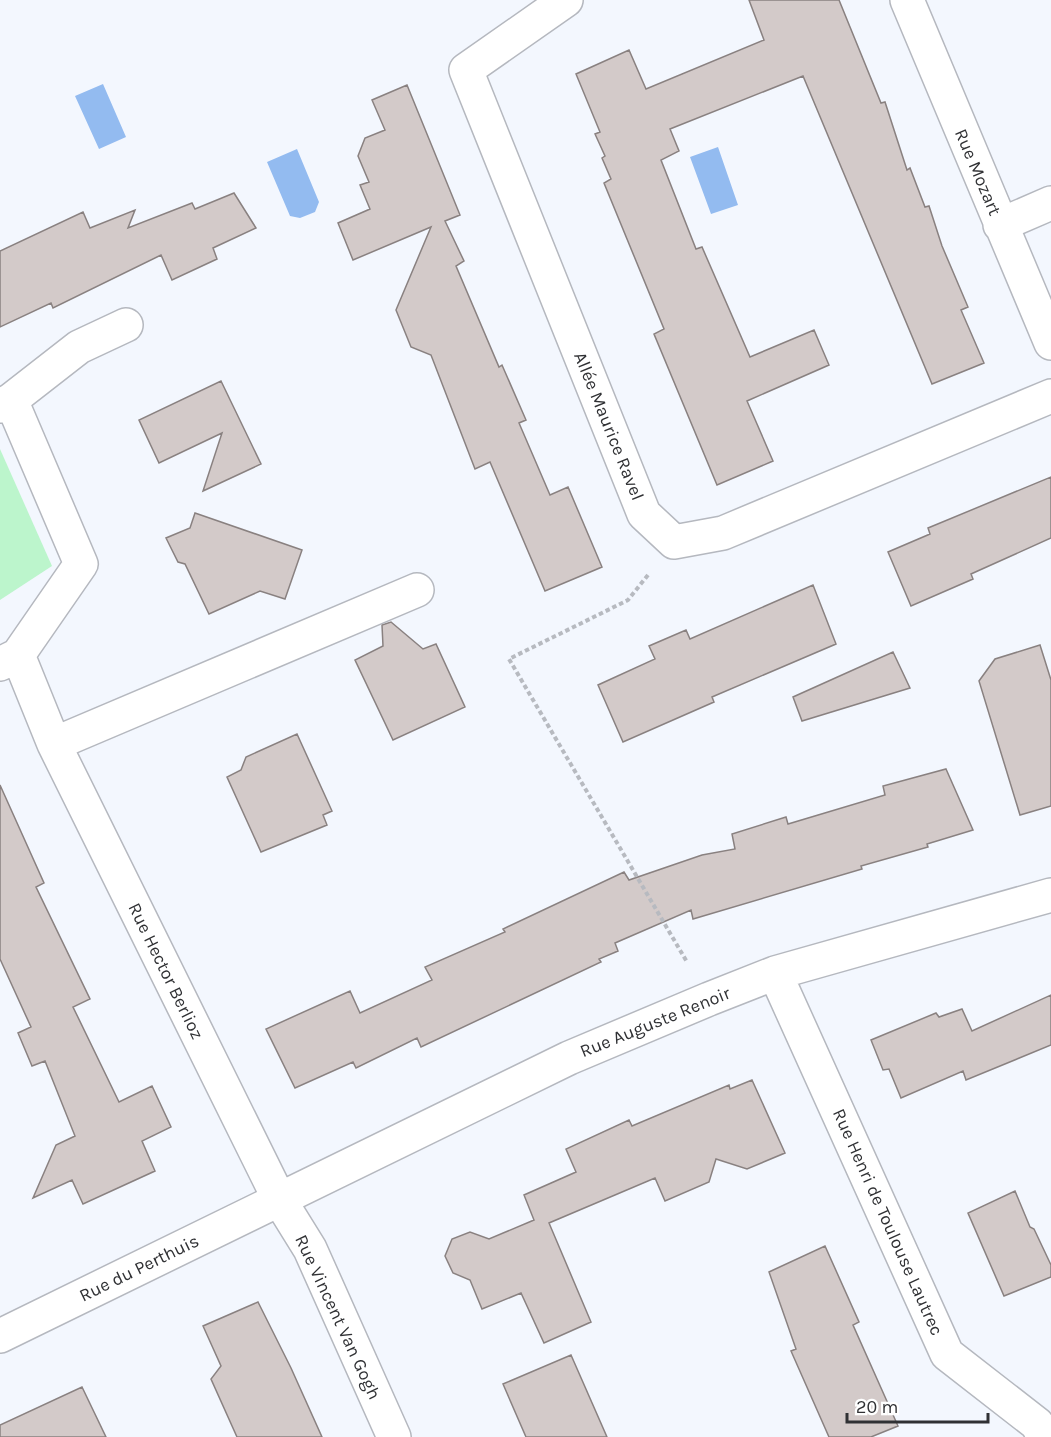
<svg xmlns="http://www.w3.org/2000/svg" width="1051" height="1437" viewBox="0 0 1051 1437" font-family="Karla,sans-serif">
  <rect width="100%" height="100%" fill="#f3f7fe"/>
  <!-- green -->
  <path fill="#bcf5cc" d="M 0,449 L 52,566 L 0,600 Z"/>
  <!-- water -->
  <path fill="#93bbf0" d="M 103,84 L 126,137 L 99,149 L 75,96 Z
    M 718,147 L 738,205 L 711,214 L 690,157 Z
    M 297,149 L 319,202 L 315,212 L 300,218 L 290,216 L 267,162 Z"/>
  <!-- building -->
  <path fill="#d3cac9" stroke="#898180" stroke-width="1.5" d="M 749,0 L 839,0 L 881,103 L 885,102 L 907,170 L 910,168 L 925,207 L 929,206 L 942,246 L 968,307 L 961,310 L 984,363 L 932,384 L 803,76 L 670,129 L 679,151 L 661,160 L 696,249 L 702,247 L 750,357 L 814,330 L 829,365 L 747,401 L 773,461 L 717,485 L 654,334 L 664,329 L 604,183 L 611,179 L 602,158 L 605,156 L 595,134 L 600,132 L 576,74 L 629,50 L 646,89 L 764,40 Z
    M 407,85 L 460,215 L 445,221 L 464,261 L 456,266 L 499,367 L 502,365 L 526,420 L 519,423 L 550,495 L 568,487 L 602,567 L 545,591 L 490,462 L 475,469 L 431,355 L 411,347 L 396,310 L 431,227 L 353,260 L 338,223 L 370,209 L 360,185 L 369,182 L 358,156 L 365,138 L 385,130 L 372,100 Z
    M 234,193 L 256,228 L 213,248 L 217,259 L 172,280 L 161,255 L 53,308 L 51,303 L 0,327 L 0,251 L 83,212 L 90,228 L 135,210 L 128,228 L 192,203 L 195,209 Z
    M 221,381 L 261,464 L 203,491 L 222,433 L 159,463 L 139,420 Z
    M 1051,477 L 1051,538 L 971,574 L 973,579 L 911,606 L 888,552 L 930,534 L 928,528 Z
    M 195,513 L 302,550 L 285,599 L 260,591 L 209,614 L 185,564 L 178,562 L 166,538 L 190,528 Z
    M 813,585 L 836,644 L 712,697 L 714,702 L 623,742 L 598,685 L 655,659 L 649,646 L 686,630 L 690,639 Z
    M 391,622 L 423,649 L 436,644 L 465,707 L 393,740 L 355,660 L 383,646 L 382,625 Z
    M 1040,645 L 1051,680 L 1051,806 L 1020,815 L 979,681 L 995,659 Z
    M 893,652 L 910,688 L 802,721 L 793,697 Z
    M 297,734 L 332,811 L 323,815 L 327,825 L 261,852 L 227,777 L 241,770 L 246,757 Z
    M 946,769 L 973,830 L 927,844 L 928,847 L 861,866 L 862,869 L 693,919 L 691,910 L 615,943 L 618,951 L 599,959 L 601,962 L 421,1047 L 417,1038 L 356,1068 L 353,1062 L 295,1088 L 266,1029 L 350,991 L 360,1013 L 432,980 L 425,967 L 505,932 L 503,929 L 624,872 L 629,880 L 702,855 L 735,849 L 732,834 L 786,817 L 788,824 L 885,795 L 883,786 Z
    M 0,785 L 44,883 L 36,887 L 90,999 L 73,1007 L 119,1102 L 152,1086 L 171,1127 L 142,1141 L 155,1171 L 83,1204 L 72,1180 L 33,1198 L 56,1145 L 75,1136 L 45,1061 L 32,1066 L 18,1033 L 31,1027 L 0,959 Z
    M 1051,995 L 1051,1045 L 966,1080 L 963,1071 L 901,1098 L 889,1069 L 883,1070 L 871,1040 L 936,1013 L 939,1017 L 962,1009 L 972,1031 Z
    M 752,1080 L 785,1153 L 747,1169 L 716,1159 L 709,1182 L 665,1201 L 655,1178 L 549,1223 L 591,1322 L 544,1343 L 521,1293 L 482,1309 L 470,1280 L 453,1273 L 445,1256 L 452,1239 L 470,1232 L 489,1239 L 534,1220 L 524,1195 L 576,1172 L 566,1149 L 629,1120 L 632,1126 L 729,1085 L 730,1089 Z
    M 1015,1191 L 1030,1227 L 1034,1229 L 1051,1265 L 1051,1277 L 1004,1296 L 968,1213 Z
    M 825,1246 L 859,1322 L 853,1325 L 898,1426 L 871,1437 L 829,1437 L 791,1351 L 796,1349 L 769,1272 Z
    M 258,1302 L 291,1368 L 322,1437 L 237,1437 L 211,1379 L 221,1366 L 203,1326 Z
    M 571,1355 L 607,1437 L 526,1437 L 503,1384 Z
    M 82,1387 L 106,1437 L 0,1437 L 0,1425 Z"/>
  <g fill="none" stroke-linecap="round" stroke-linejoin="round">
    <!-- minor casing -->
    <g stroke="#b5b8bf" stroke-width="36">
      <path id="minor" d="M 566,0 L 466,70 L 644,514 L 674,542 L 723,533 L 1051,396
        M 907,0 L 1051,343
        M 1000,225 L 1051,203
        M 11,400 L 79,347 L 126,325
        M 0,406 L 11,400 L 81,564 L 18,655 L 0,664
        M 18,655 L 54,744 L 279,1199 L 310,1249 L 394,1437
        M 54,744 L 417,590
        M 775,973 L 947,1354 L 1037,1424 L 1044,1437
        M 0,1336 L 569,1058 L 709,999 L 775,973 L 1051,895"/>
    </g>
    <!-- path -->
    <path stroke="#b7bac0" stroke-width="4" stroke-dasharray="4.5 3" stroke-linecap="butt" d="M 648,575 L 628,600 L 509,659 L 687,962"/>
    <!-- minor -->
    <use href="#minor" stroke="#fff" stroke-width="33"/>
  </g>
  <g text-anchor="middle" stroke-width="5" stroke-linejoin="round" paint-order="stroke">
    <!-- street labels -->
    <g font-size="18" fill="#303134" stroke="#fff">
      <text transform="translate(978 172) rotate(67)" y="6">Rue Mozart</text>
      <text transform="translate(609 426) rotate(68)" y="6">Allée Maurice Ravel</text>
      <text transform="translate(166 971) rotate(64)" y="6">Rue Hector Berlioz</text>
      <text transform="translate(655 1022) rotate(-22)" y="6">Rue Auguste Renoir</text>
      <text transform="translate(888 1222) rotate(66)" y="6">Rue Henri de Toulouse Lautrec</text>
      <text transform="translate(139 1268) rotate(-26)" y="6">Rue du Perthuis</text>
      <text transform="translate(338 1317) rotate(65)" y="6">Rue Vincent Van Gogh</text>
    </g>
  </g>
  <!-- scale -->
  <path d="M847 1413v9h141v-9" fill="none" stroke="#303134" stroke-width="3"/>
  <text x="856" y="1413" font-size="18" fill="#303134" stroke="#ffffff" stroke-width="4.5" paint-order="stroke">20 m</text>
</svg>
